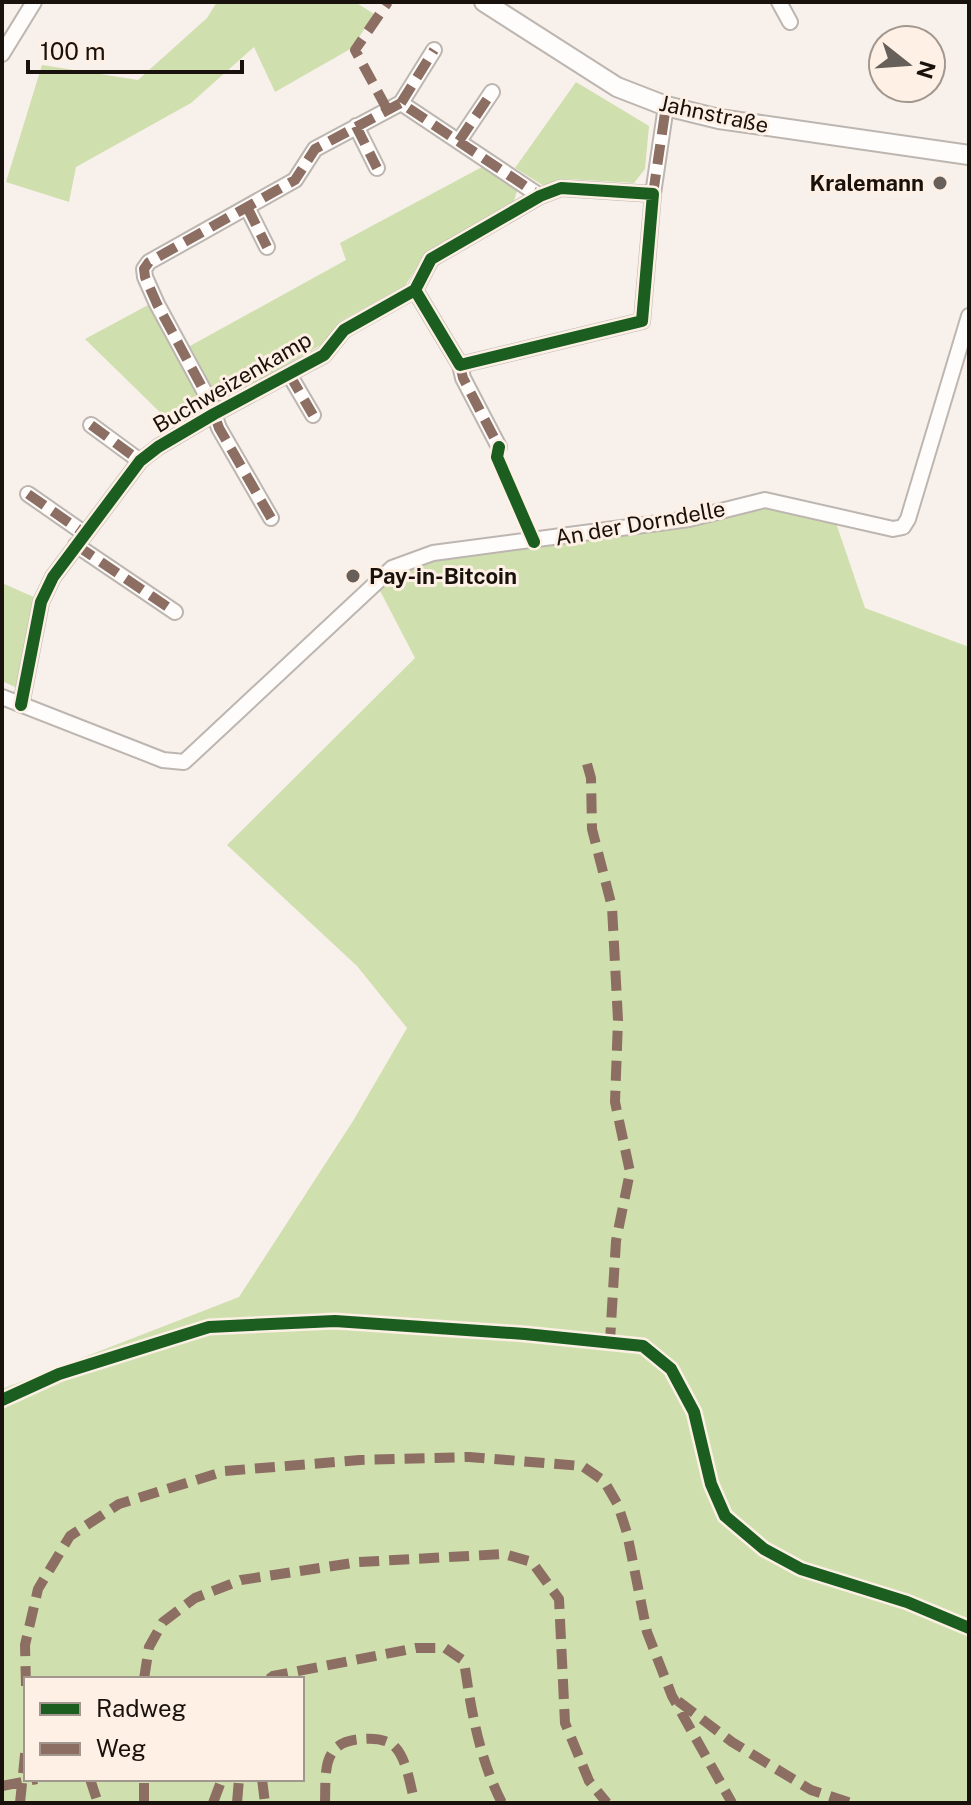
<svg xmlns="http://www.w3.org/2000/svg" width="971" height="1805" viewBox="0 0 971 1805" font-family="'Public Sans',sans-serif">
  <rect width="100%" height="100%" fill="#f8f1eb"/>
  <!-- green -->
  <path fill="#cfdfae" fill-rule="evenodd" d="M 217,2 L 355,2 L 374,14 L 352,48 L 275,92 L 254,47 L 191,103 L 76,167 L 69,202 L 6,182 L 42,65 L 138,80 L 207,18 Z
    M 576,82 L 649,126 L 645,169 L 634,183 L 567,179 L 544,186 L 515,168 Z
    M 482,167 L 518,188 L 513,204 L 424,256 L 405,286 L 343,320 L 321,345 L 220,403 L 190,346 L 346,260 L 340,243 Z
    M 150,304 L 203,407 L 173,425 L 85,339 Z
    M 769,507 L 836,523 L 865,608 L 969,647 L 969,1803 L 2,1803 L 2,1389 L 239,1297 L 353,1121 L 407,1028 L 357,966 L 227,845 L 415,658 L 376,583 L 433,553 L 541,546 L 678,527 ZM 26,1679 L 302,1679 L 302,1779 L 26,1779 Z
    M 2,583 L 36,598 L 20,677 L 15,687 L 2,681 Z"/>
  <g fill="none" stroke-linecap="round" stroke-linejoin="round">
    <!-- minor casing -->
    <g stroke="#bdb6b0" stroke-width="18">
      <path id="minor" d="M 779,2 L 790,22
        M 2,54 L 34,2
        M 401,103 L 434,50
        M 356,126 L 377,168
        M 459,141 L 492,92
        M 653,194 L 666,106
        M 247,207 L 267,247
        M 460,365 L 463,378 L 499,447
        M 289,374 L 313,415
        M 91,425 L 140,461
        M 28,494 L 84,533
        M 271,518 L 219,428 L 209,400 L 157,304 L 145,277 L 144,269 L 149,262 L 295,180 L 315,149 L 401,103 L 540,196
        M 76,545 L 175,612
        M 2,697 L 163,760 L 184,762 L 392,568 L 433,553 L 689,519 L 765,500 L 893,529 L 903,527 L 908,519 L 969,316
        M 21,705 L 41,602 L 53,577 L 140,461 L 158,447 L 214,414 L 324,355 L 344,330 L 415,290 L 431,259 L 540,196 L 561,188 L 653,194 L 642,321 L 460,365 L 415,290"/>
    </g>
    <!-- major casing -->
    <g stroke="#bdb6b0" stroke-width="22">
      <path id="major" d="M 484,2 L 617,87 L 666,106 L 719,119 L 969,155"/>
    </g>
    <!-- minor -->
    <use href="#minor" stroke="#fefdfc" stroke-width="14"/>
    <!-- major -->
    <use href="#major" stroke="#fefdfc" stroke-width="18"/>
    <!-- quiet -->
    <path stroke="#8d6e63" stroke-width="10" stroke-dasharray="20 10" stroke-linecap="butt" d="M 401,103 L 434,50
      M 387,109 L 355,50 L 388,2
      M 356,126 L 377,168
      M 459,141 L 492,92
      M 653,194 L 666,106
      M 247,207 L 267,247
      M 460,365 L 463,378 L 499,447 L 498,451
      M 289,374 L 313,415
      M 91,425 L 140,461
      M 28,494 L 84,533
      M 271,518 L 219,428 L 209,400 L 157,304 L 145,277 L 144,269 L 149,262 L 295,180 L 315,149 L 401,103 L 540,196
      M 76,545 L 175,612
      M 587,764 L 591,778 L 592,829 L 612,907 L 618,1020 L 615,1102 L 630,1172 L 616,1241 L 610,1341
      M 144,1679 L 149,1647 L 163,1622 L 195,1598 L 241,1580 L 359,1562 L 504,1554 L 532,1562 L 559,1599 L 565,1723 L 589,1781 L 607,1803
      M 269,1679 L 273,1676 L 416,1648 L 445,1648 L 464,1661 C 471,1710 479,1758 502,1803
      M 26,1686 L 25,1645 L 38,1589 L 70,1536 L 119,1504 L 225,1471 L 360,1460 L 469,1457 L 582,1466 L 604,1481 L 618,1505 L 627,1533 L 647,1632 L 672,1696 L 732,1803
      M 678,1701 L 732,1742 L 811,1790 L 851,1803
      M 90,1779 L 98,1803
      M 262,1779 L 265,1803
      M 2,1786 L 37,1779
      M 20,1803 L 26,1745
      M 144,1803 L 144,1779
      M 213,1803 L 222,1779
      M 237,1803 L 239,1779
      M 325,1803 C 326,1771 321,1741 363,1739 C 372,1738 385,1739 393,1745 C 407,1757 410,1786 415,1803"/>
    <!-- cycleway casing -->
    <g stroke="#fef0e5" stroke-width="17">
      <path id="cycleway" d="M 499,447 L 497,457 L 534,542
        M 21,705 L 41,602 L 53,577 L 140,461 L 158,447 L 214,414 L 324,355 L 344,330 L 415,290 L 431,259 L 540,196 L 561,188 L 653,194 L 642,321 L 460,365 L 415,290
        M 2,1400 L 59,1374 L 209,1327 L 335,1321 L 525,1334 L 643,1346 L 671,1369 L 694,1412 L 711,1484 L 725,1516 L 764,1549 L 801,1569 L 907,1602 L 969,1628"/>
    </g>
    <!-- cycleway -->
    <use href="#cycleway" stroke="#1b5e20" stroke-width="12"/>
  </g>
  <!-- markers -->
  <g fill="#675f59" stroke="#fef0e5" stroke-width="3">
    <circle cx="940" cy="183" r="8"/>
    <circle cx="353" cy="576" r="8"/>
  </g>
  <g text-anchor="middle" stroke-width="6" stroke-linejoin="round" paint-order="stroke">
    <!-- street labels -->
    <g font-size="22" fill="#19110b" stroke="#fef0e5">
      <text transform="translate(714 114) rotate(12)" y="8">Jahnstraße</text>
      <text transform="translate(232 382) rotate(-30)" y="8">Buchweizenkamp</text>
      <text transform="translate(640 523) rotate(-10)" y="8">An der Dorndelle</text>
    </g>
    <!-- poi labels -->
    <g font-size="22" font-weight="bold" fill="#19110b" stroke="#fef0e5" text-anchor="end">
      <text x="924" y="191">Kralemann</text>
      <text x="369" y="584" text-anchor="start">Pay-in-Bitcoin</text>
    </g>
  </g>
  <!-- border -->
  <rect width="971" height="1805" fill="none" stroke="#19110b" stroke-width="8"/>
  <!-- legend -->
  <rect x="24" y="1677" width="280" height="104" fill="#fef0e5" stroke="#a2978e" stroke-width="2"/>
  <rect x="40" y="1703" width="40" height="12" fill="#1b5e20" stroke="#a2978e" stroke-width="2"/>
  <text x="96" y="1717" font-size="24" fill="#19110b">Radweg</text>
  <rect x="40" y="1743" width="40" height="12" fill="#8d6e63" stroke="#a2978e" stroke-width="2"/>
  <text x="96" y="1757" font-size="24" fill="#19110b">Weg</text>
  <!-- north arrow -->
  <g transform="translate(907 64) rotate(107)"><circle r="38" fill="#fef0e5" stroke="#a2978e" stroke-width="2"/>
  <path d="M0-6L14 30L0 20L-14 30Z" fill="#675f59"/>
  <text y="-12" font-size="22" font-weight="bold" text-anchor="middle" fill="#19110b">N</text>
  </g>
  <!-- scale -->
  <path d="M28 60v12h214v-12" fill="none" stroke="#19110b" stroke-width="4"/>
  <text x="40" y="60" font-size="24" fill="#19110b" stroke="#fef0e5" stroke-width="6" paint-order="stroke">100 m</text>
</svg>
